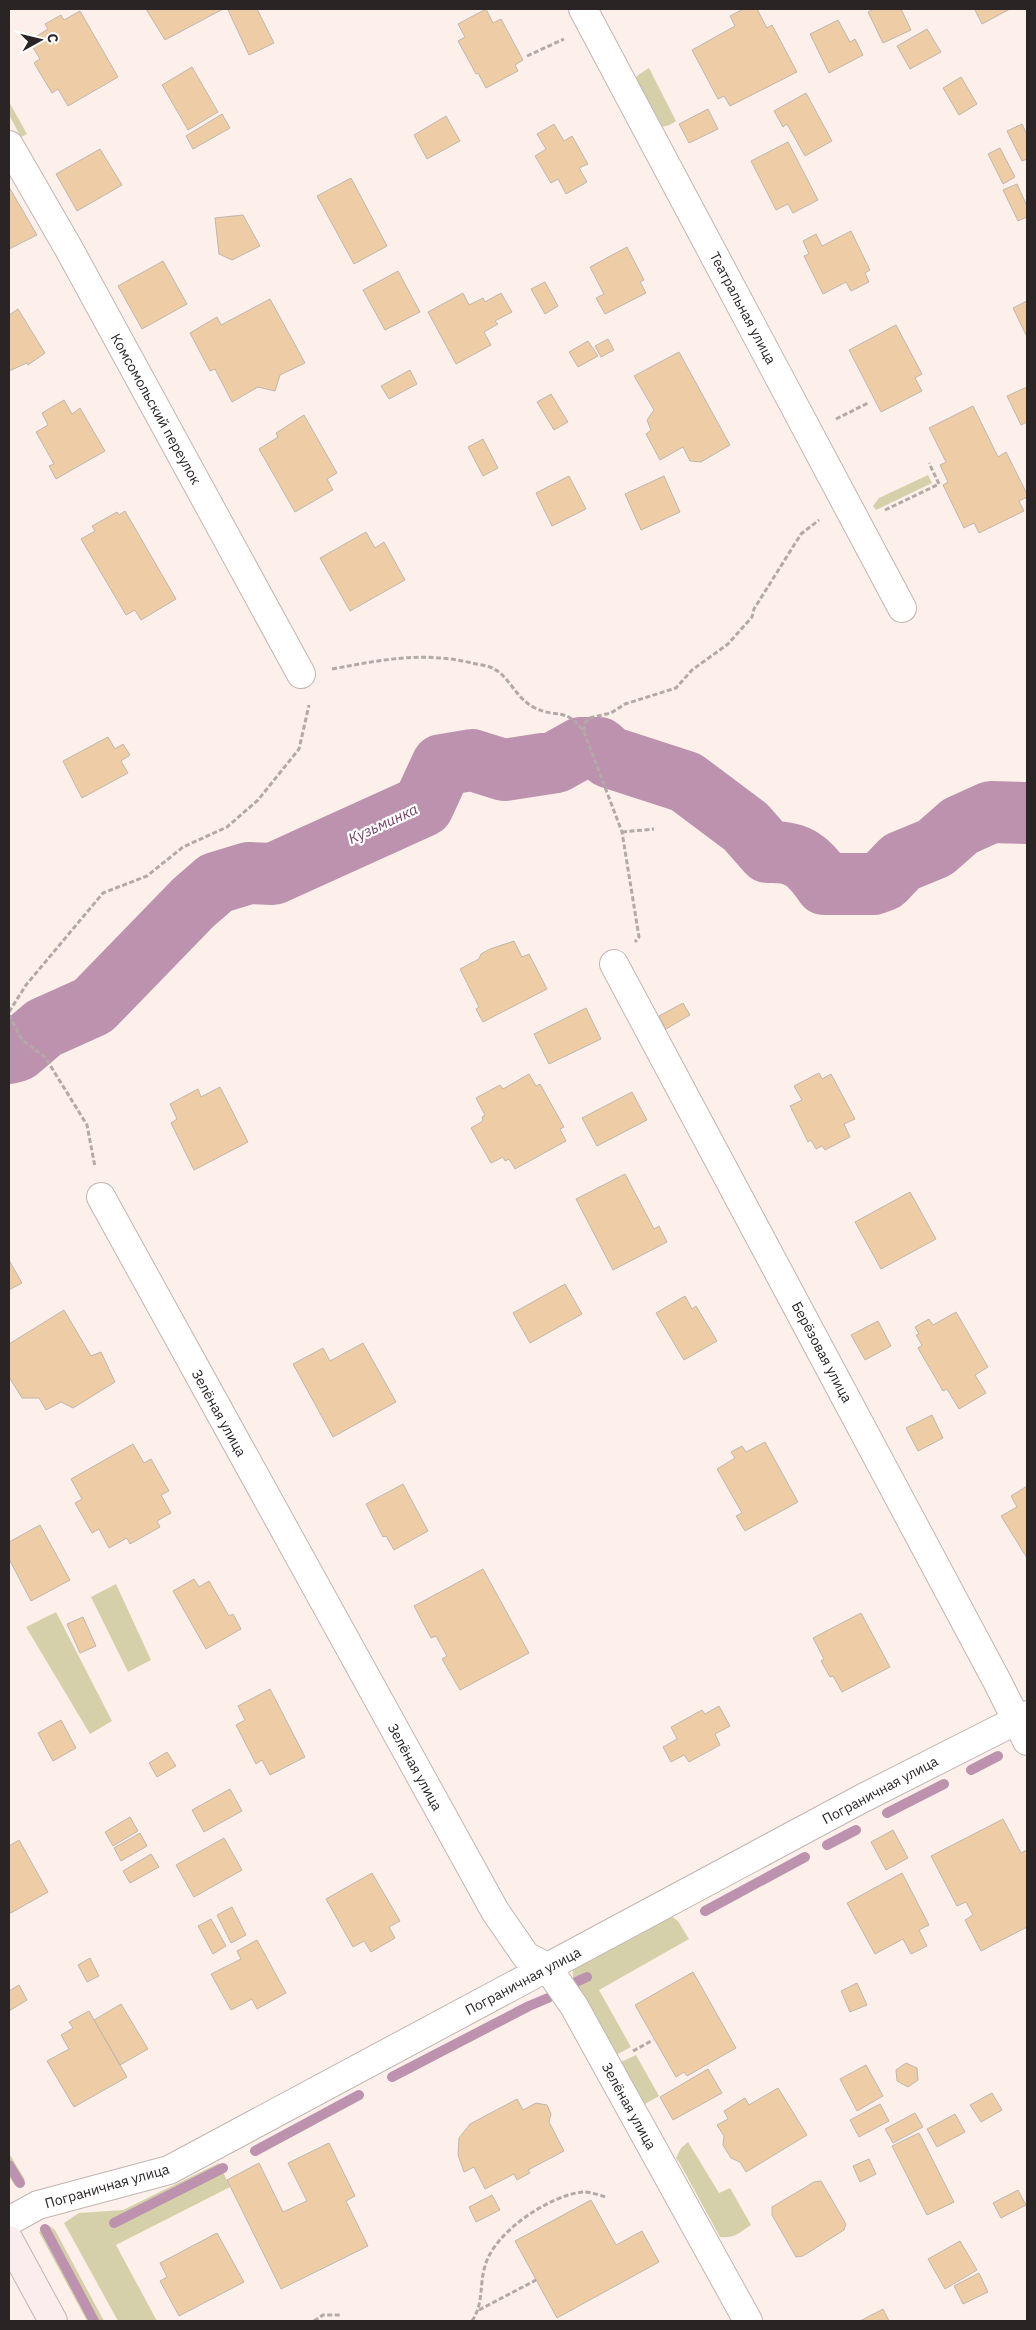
<svg xmlns="http://www.w3.org/2000/svg" width="1036" height="2330" viewBox="0 0 1036 2330" font-family="'IBM Plex Sans',sans-serif">
  <rect width="100%" height="100%" fill="#fdf0eb"/>
  <!-- green -->
  <path fill="#d5d0aa" d="M 649,68 L 676,121 C 669,126 664,128 656,125 L 633,82 L 638,75 Z
    M 9,102 L 27,134 L 21,137 L 9,115 Z
    M 928,475 L 932,483 L 876,510 L 873,506 L 879,498 Z
    M 116,1584 L 151,1660 L 128,1672 L 91,1597 Z
    M 56,1612 L 112,1721 L 90,1734 L 26,1627 Z
    M 668,1914 L 678,1921 L 689,1939 L 599,1990 L 631,2047 L 614,2056 C 600,2032 569,1994 573,1965 Z
    M 636,2055 L 659,2096 L 645,2104 L 621,2062 Z
    M 688,2142 L 719,2193 L 730,2188 L 751,2225 C 740,2232 735,2239 720,2237 L 679,2162 L 676,2158 L 681,2148 Z
    M 9,2153 L 25,2180 L 15,2186 L 9,2176 Z
    M 219,2163 L 230,2187 L 116,2245 L 157,2321 L 118,2321 L 64,2223 L 79,2213 L 123,2210 Z
    M 50,2226 L 55,2230 L 104,2321 L 87,2321 L 39,2232 Z"/>
  <g fill="none" stroke-linecap="round" stroke-linejoin="round">
    <!-- stream -->
    <path stroke="#bd92af" stroke-width="10" d="M 971,1770 L 998,1756
      M 887,1813 L 944,1784
      M 827,1845 L 856,1830
      M 705,1911 L 805,1857
      M 576,1982 L 587,1977
      M 392,2077 L 529,2006 L 548,1998
      M 255,2151 L 359,2095
      M 9,2165 L 20,2183
      M 114,2223 L 223,2168
      M 45,2229 L 94,2321"/>
    <!-- river -->
    <path stroke="#bd92af" stroke-width="62" d="M 9,1053 L 17,1051 L 44,1028 L 93,1006 L 193,903 L 216,883 L 249,873 L 273,874 L 423,806 L 442,765 L 472,760 L 504,770 L 556,762 L 581,748 L 599,748 L 609,757 L 686,782 L 746,827 L 768,852 C 798,851 809,861 825,884 L 873,884 L 884,880 L 901,862 L 935,848 L 960,826 L 991,812 L 1027,813"/>
  </g>
  <!-- building -->
  <path fill="#eecca5" stroke="#bfb7ae" d="M 146,9 L 223,9 L 165,40 Z
    M 231,9 L 257,9 L 274,43 L 249,55 L 228,10 Z
    M 486,9 L 493,23 L 501,19 L 523,60 L 515,65 L 518,71 L 486,88 L 478,73 L 476,74 L 458,41 L 465,37 L 458,24 Z
    M 743,9 L 757,9 L 767,28 L 772,25 L 797,72 L 730,106 L 724,96 L 718,99 L 692,50 L 735,26 L 730,16 Z
    M 874,9 L 901,9 L 911,30 L 883,43 L 868,12 Z
    M 976,9 L 1010,9 L 982,24 L 975,10 Z
    M 80,11 L 118,77 L 68,106 L 58,89 L 52,93 L 34,63 L 40,59 L 29,41 L 48,29 L 45,24 L 61,15 L 64,20 Z
    M 838,20 L 850,42 L 855,39 L 863,55 L 829,73 L 810,34 Z
    M 927,29 L 941,52 L 910,69 L 897,46 Z
    M 192,67 L 218,112 L 188,130 L 162,85 Z
    M 961,77 L 977,104 L 959,115 L 943,88 Z
    M 806,93 L 832,141 L 805,156 L 787,124 L 783,127 L 774,111 Z
    M 708,109 L 718,129 L 689,143 L 679,124 Z
    M 222,114 L 230,128 L 193,149 L 186,136 Z
    M 446,116 L 460,141 L 427,159 L 414,135 Z
    M 554,124 L 564,141 L 572,136 L 588,164 L 579,168 L 587,182 L 566,194 L 558,179 L 551,183 L 535,156 L 546,149 L 537,134 Z
    M 1022,124 L 1027,135 L 1027,159 L 1022,161 L 1007,131 Z
    M 788,142 L 818,200 L 793,213 L 788,204 L 776,210 L 751,161 Z
    M 1000,148 L 1015,177 L 1003,184 L 988,154 Z
    M 100,149 L 122,185 L 77,211 L 56,174 Z
    M 351,178 L 387,246 L 354,264 L 317,196 Z
    M 1017,184 L 1027,206 L 1027,217 L 1018,221 L 1003,190 Z
    M 9,187 L 37,235 L 9,249 Z
    M 243,215 L 260,246 L 232,260 L 219,254 L 215,218 Z
    M 851,231 L 870,270 L 865,273 L 869,282 L 851,291 L 846,282 L 823,294 L 804,256 L 809,254 L 803,241 L 816,234 L 822,246 Z
    M 627,247 L 644,280 L 640,282 L 646,293 L 605,314 L 596,298 L 604,294 L 590,267 Z
    M 163,261 L 187,304 L 142,329 L 118,286 Z
    M 398,271 L 420,312 L 385,330 L 363,290 Z
    M 545,282 L 558,306 L 545,314 L 531,289 Z
    M 463,293 L 469,305 L 483,298 L 485,302 L 501,293 L 512,312 L 495,321 L 498,324 L 484,332 L 491,345 L 456,364 L 428,312 Z
    M 270,299 L 305,363 L 280,375 L 275,391 L 258,387 L 232,402 L 215,369 L 210,371 L 190,333 L 217,317 L 221,325 Z
    M 1027,301 L 1027,337 L 1013,308 Z
    M 18,309 L 45,353 L 28,365 L 27,363 L 9,371 L 9,315 Z
    M 896,325 L 922,374 L 915,378 L 922,391 L 881,412 L 849,350 Z
    M 608,339 L 614,350 L 601,357 L 595,346 Z
    M 588,341 L 598,356 L 578,367 L 569,352 Z
    M 679,352 L 730,445 L 701,462 L 690,461 L 683,447 L 660,460 L 646,434 L 651,430 L 647,420 L 654,410 L 634,376 Z
    M 410,370 L 417,384 L 389,399 L 381,386 Z
    M 1027,387 L 1027,422 L 1021,425 L 1007,396 Z
    M 551,394 L 568,422 L 554,430 L 537,402 Z
    M 64,400 L 72,414 L 80,408 L 105,451 L 56,479 L 49,466 L 54,464 L 36,432 L 48,425 L 42,413 Z
    M 973,406 L 998,457 L 1006,452 L 1027,494 L 1027,497 L 1019,501 L 1024,511 L 979,533 L 974,523 L 964,528 L 943,485 L 948,482 L 940,465 L 946,462 L 929,428 Z
    M 304,415 L 337,473 L 327,479 L 333,490 L 295,512 L 259,449 L 278,437 L 276,433 Z
    M 483,439 L 498,468 L 483,476 L 468,447 Z
    M 569,476 L 586,509 L 552,526 L 536,493 Z
    M 664,476 L 680,512 L 641,530 L 625,494 Z
    M 125,511 L 176,599 L 141,620 L 135,610 L 126,615 L 81,539 L 95,531 L 92,526 L 117,512 L 119,515 Z
    M 366,532 L 375,548 L 384,542 L 405,580 L 350,611 L 320,558 Z
    M 108,737 L 115,749 L 123,744 L 130,755 L 121,761 L 128,773 L 82,798 L 63,761 Z
    M 514,941 L 522,957 L 529,954 L 547,989 L 483,1022 L 476,1009 L 479,1007 L 460,969 L 479,959 L 481,954 L 490,949 Z
    M 683,1003 L 690,1015 L 666,1029 L 659,1016 Z
    M 586,1008 L 601,1039 L 549,1064 L 534,1034 Z
    M 819,1073 L 822,1079 L 831,1074 L 855,1119 L 844,1124 L 850,1137 L 825,1150 L 822,1146 L 816,1149 L 811,1140 L 808,1142 L 790,1106 L 802,1100 L 794,1086 Z
    M 529,1074 L 536,1086 L 540,1084 L 564,1127 L 560,1129 L 566,1141 L 515,1169 L 509,1159 L 505,1161 L 503,1157 L 491,1163 L 471,1128 L 483,1121 L 482,1117 L 485,1115 L 476,1098 L 500,1085 L 503,1089 Z
    M 220,1087 L 248,1142 L 194,1170 L 171,1123 L 177,1119 L 170,1104 L 198,1089 L 201,1097 Z
    M 632,1092 L 647,1120 L 597,1146 L 582,1118 Z
    M 625,1174 L 654,1229 L 659,1226 L 667,1242 L 613,1270 L 576,1199 Z
    M 910,1192 L 936,1239 L 881,1269 L 855,1222 Z
    M 9,1260 L 22,1283 L 9,1290 Z
    M 565,1284 L 582,1314 L 530,1343 L 513,1313 Z
    M 685,1296 L 692,1309 L 696,1306 L 717,1341 L 684,1360 L 656,1313 Z
    M 64,1310 L 91,1356 L 101,1352 L 115,1382 L 73,1408 L 61,1402 L 46,1410 L 39,1398 L 22,1398 L 9,1377 L 9,1344 Z
    M 956,1312 L 988,1367 L 975,1375 L 986,1393 L 959,1409 L 947,1389 L 943,1391 L 918,1348 L 922,1345 L 916,1335 L 919,1334 L 915,1327 L 929,1319 L 933,1325 Z
    M 878,1321 L 891,1346 L 865,1360 L 851,1335 Z
    M 363,1343 L 396,1402 L 333,1437 L 293,1364 L 323,1348 L 330,1361 Z
    M 932,1415 L 943,1438 L 918,1451 L 906,1428 Z
    M 765,1442 L 798,1502 L 745,1531 L 736,1516 L 742,1513 L 717,1469 L 735,1458 L 731,1452 L 742,1446 L 746,1452 Z
    M 133,1444 L 144,1463 L 151,1459 L 169,1491 L 161,1495 L 171,1513 L 157,1521 L 160,1527 L 130,1544 L 127,1538 L 109,1548 L 99,1529 L 92,1533 L 75,1503 L 82,1499 L 71,1479 Z
    M 403,1484 L 428,1531 L 394,1550 L 386,1536 L 383,1537 L 366,1504 Z
    M 1027,1486 L 1027,1558 L 1001,1516 L 1017,1507 L 1011,1496 Z
    M 40,1525 L 70,1580 L 31,1601 L 9,1559 L 9,1542 Z
    M 483,1569 L 529,1653 L 460,1690 L 442,1659 L 447,1656 L 436,1636 L 431,1638 L 414,1606 Z
    M 194,1579 L 199,1587 L 209,1581 L 229,1616 L 233,1614 L 241,1629 L 206,1649 L 173,1591 Z
    M 861,1613 L 890,1667 L 842,1692 L 833,1676 L 830,1677 L 821,1661 L 824,1659 L 813,1638 Z
    M 83,1617 L 96,1646 L 80,1653 L 67,1624 Z
    M 270,1689 L 305,1757 L 270,1775 L 262,1760 L 256,1764 L 236,1725 L 245,1720 L 238,1706 Z
    M 719,1706 L 730,1726 L 715,1734 L 720,1745 L 689,1762 L 684,1755 L 671,1762 L 663,1747 L 677,1739 L 671,1727 L 702,1710 L 705,1714 Z
    M 61,1720 L 76,1748 L 53,1761 L 38,1733 Z
    M 167,1752 L 176,1766 L 157,1777 L 149,1763 Z
    M 230,1789 L 242,1811 L 204,1832 L 192,1810 Z
    M 130,1817 L 138,1831 L 113,1846 L 105,1832 Z
    M 1003,1819 L 1021,1853 L 1027,1850 L 1027,1927 L 981,1951 L 965,1920 L 973,1915 L 966,1902 L 957,1906 L 931,1856 Z
    M 893,1830 L 908,1858 L 886,1870 L 871,1842 Z
    M 140,1833 L 147,1846 L 121,1861 L 114,1848 Z
    M 224,1838 L 242,1870 L 194,1897 L 176,1865 Z
    M 19,1840 L 48,1892 L 9,1914 L 9,1846 Z
    M 151,1854 L 159,1867 L 130,1883 L 123,1871 Z
    M 372,1873 L 400,1921 L 389,1927 L 395,1938 L 371,1952 L 364,1941 L 353,1947 L 326,1899 Z
    M 902,1873 L 929,1925 L 919,1930 L 927,1946 L 911,1954 L 903,1939 L 875,1954 L 847,1903 Z
    M 232,1907 L 246,1935 L 231,1943 L 217,1915 Z
    M 211,1919 L 226,1946 L 213,1954 L 198,1926 Z
    M 257,1940 L 286,1993 L 257,2009 L 252,1999 L 231,2010 L 211,1974 L 241,1959 L 237,1951 Z
    M 90,1958 L 99,1976 L 87,1982 L 78,1965 Z
    M 693,1972 L 736,2048 L 687,2076 L 684,2072 L 676,2077 L 635,2005 Z
    M 857,1983 L 867,2005 L 850,2012 L 841,1991 Z
    M 19,1985 L 27,2000 L 9,2011 L 9,1991 Z
    M 121,2004 L 148,2049 L 120,2065 L 94,2020 Z
    M 89,2011 L 127,2077 L 74,2107 L 47,2061 L 69,2049 L 61,2035 L 73,2028 L 69,2022 Z
    M 906,2063 L 917,2068 L 918,2080 L 908,2087 L 897,2081 L 896,2070 Z
    M 866,2065 L 883,2096 L 857,2111 L 840,2079 Z
    M 708,2069 L 722,2093 L 673,2120 L 660,2097 Z
    M 778,2088 L 807,2135 L 746,2172 L 740,2162 L 731,2158 L 723,2145 L 724,2136 L 717,2125 L 728,2119 L 724,2111 L 745,2098 L 749,2105 Z
    M 992,2093 L 1002,2110 L 981,2122 L 970,2105 Z
    M 517,2099 L 523,2110 L 536,2103 L 547,2105 L 551,2114 L 549,2122 L 564,2151 L 528,2170 L 530,2173 L 517,2180 L 514,2174 L 485,2189 L 474,2167 L 464,2172 L 458,2155 L 459,2138 L 470,2124 Z
    M 880,2104 L 889,2121 L 859,2137 L 850,2120 Z
    M 915,2113 L 923,2127 L 893,2143 L 885,2129 Z
    M 955,2114 L 965,2132 L 937,2147 L 927,2129 Z
    M 919,2133 L 954,2202 L 927,2215 L 892,2146 Z
    M 329,2143 L 355,2196 L 346,2201 L 368,2246 L 281,2289 L 227,2180 L 259,2163 L 283,2212 L 307,2201 L 288,2163 Z
    M 869,2159 L 876,2174 L 860,2182 L 853,2166 Z
    M 821,2181 L 846,2224 L 844,2230 L 803,2256 L 796,2257 L 772,2215 L 772,2207 L 814,2182 Z
    M 1018,2190 L 1026,2205 L 1001,2218 L 993,2203 Z
    M 492,2195 L 500,2210 L 476,2222 L 469,2207 Z
    M 591,2200 L 616,2245 L 642,2231 L 659,2262 L 557,2318 L 515,2241 Z
    M 217,2233 L 244,2282 L 179,2316 L 160,2281 L 167,2277 L 160,2263 Z
    M 960,2241 L 977,2270 L 945,2289 L 928,2259 Z
    M 979,2273 L 988,2292 L 963,2304 L 954,2286 Z
    M 883,2309 L 889,2321 L 860,2321 Z"/>
  <g fill="none" stroke-linecap="round" stroke-linejoin="round">
    <!-- street casing -->
    <g stroke="#c1b5b1" stroke-width="30">
      <path id="street" d="M 583,9 L 902,608
        M 9,145 L 69,249 L 301,674
        M 614,964 L 998,1683 L 1027,1741
        M 101,1197 L 495,1911 L 526,1956 L 547,1967 L 574,2006 L 748,2321
        M 9,2221 L 38,2205 L 169,2170 L 863,1798 L 1027,1715"/>
    </g>
    <!-- secondary casing -->
    <g stroke="#c1b5b1" stroke-width="30">
      <path id="secondary" d="M 9,2240 L 53,2321"/>
    </g>
    <!-- path -->
    <path stroke="#b3a9a5" stroke-width="3" stroke-dasharray="5 2.5" stroke-linecap="butt" d="M 527,56 L 564,39
      M 836,419 L 868,403
      M 885,510 L 939,484 L 929,463
      M 332,669 C 382,660 421,651 472,663 C 479,665 488,665 494,669 C 510,677 515,698 535,708 C 558,719 565,706 584,732 L 622,832 L 639,937 L 635,942
      M 584,731 L 585,723 L 589,718 L 611,713 L 625,704 L 676,688 L 692,670 L 728,644 L 752,617 L 754,609 L 801,534 L 819,520
      M 622,832 L 654,829
      M 9,1012 L 26,985 L 103,893 L 147,876 L 183,847 L 227,827 L 258,800 L 299,749 L 309,705
      M 9,1015 L 22,1040 L 45,1057 L 87,1125 L 95,1167
      M 633,2051 L 653,2040
      M 479,2310 L 536,2280
      M 314,2321 L 323,2315 L 341,2315
      M 472,2321 C 484,2303 479,2286 485,2266 C 494,2232 550,2195 583,2192 C 590,2192 599,2195 606,2197"/>
    <!-- street -->
    <use href="#street" stroke="#fff" stroke-width="28"/>
    <!-- secondary -->
    <use href="#secondary" stroke="#fbecee" stroke-width="28"/>
  </g>
  <g text-anchor="middle" stroke-width="4.5" stroke-linejoin="round" paint-order="stroke">
    <!-- street labels -->
    <g font-size="14" fill="#2a2524" stroke="#fff">
      <text transform="translate(743 308) rotate(62)" y="5">Театральная улица</text>
      <text transform="translate(156 409) rotate(61)" y="5">Комсомольский переулок</text>
      <text transform="translate(822 1352) rotate(62)" y="5">Берёзовая улица</text>
      <text transform="translate(219 1413) rotate(61)" y="5">Зелёная улица</text>
      <text transform="translate(415 1767) rotate(61)" y="5">Зелёная улица</text>
      <text transform="translate(880 1790) rotate(-28)" y="5">Пограничная улица</text>
      <text transform="translate(523 1981) rotate(-28)" y="5">Пограничная улица</text>
      <text transform="translate(629 2106) rotate(61)" y="5">Зелёная улица</text>
      <text transform="translate(107 2186) rotate(-16)" y="5">Пограничная улица</text>
    </g>
    <!-- water labels -->
    <g font-size="15" font-style="italic" fill="#763e66" stroke="#fff">
      <text transform="translate(383 824) rotate(-25)" y="5">Кузьминка</text>
    </g>
  </g>
  <!-- border -->
  <rect width="1036" height="2330" fill="none" stroke="#2a2524" stroke-width="20"/>
  <!-- north arrow -->
  <g transform="translate(40 40) rotate(82)" stroke="#ffffff" stroke-width="4" paint-order="stroke">
  <path d="M0-4L9 19L0 12L-9 19Z" fill="#2a2524"/>
  <text y="-8" font-size="14" font-weight="bold" text-anchor="middle" fill="#2a2524">С</text>
  </g>
</svg>
